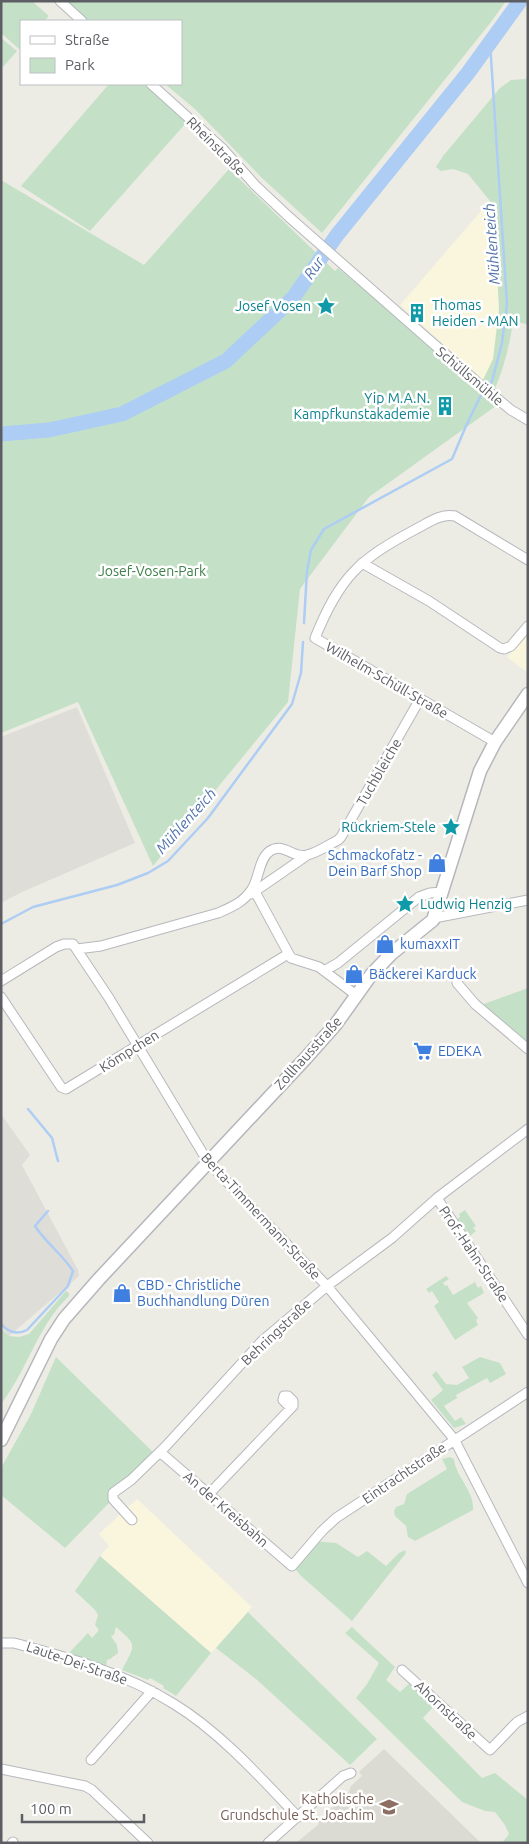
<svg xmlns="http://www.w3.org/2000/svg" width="529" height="1844" viewBox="0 0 529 1844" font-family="Ubuntu,sans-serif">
  <rect width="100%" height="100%" fill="#edece4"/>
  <!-- commercial -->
  <path fill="#f9f6dd" d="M 489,202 L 494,206 L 499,310 L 493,359 L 483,380 L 400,305 Z
    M 528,633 L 528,673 L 507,657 Z
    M 137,1499 L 252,1607 L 211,1653 L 100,1556 L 109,1546 L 99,1534 Z"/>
  <!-- industrial -->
  <path fill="#dfddd8" d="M 77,707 L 135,843 L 20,893 L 1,903 L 1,737 Z
    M 1,1114 L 30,1155 L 22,1165 L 78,1270 L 79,1276 L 9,1336 L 1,1326 Z"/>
  <!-- education -->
  <path fill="#dcdbd3" d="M 384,1749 L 481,1843 L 296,1843 L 319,1824 L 317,1821 L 348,1794 L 351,1786 L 362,1776 L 359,1772 Z"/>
  <!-- green -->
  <path fill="#c4e1c7" d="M 1,1 L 32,1 L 49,16 L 44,21 L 21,21 L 21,47 L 19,49 L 1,33 Z
    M 65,1 L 506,1 L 491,22 L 322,233 L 262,178 L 195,109 L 165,84 L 181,84 L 181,21 L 87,21 Z
    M 1,38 L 17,51 L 3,67 L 1,66 Z
    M 528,74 L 528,326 L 526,324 L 513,321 C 510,345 504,367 495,389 L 483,380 L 493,359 L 499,310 L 494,206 L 468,174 L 453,169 L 441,171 L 436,167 L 443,156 L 500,88 L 511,80 L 526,79 Z
    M 109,84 L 146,84 L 187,122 L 90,231 L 21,186 Z
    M 229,169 L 335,271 L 338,268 L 500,403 L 369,497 L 300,589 L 288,702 L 153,866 L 78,702 L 1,733 L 1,180 L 144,265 Z
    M 528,988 L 528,1044 L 481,1005 Z
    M 465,1210 L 476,1226 L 473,1228 L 476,1231 L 470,1236 L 457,1219 L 460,1217 L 459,1214 Z
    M 446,1276 L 449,1279 L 443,1283 L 445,1286 L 447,1285 L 453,1295 L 475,1282 L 478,1288 L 481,1286 L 484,1293 L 467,1303 L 478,1318 L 476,1320 L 478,1325 L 455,1340 L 434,1306 L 439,1302 L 432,1291 L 429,1293 L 426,1289 Z
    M 66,1291 L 69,1293 L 69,1296 C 38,1325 27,1371 1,1404 L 1,1328 L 9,1336 L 19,1337 L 29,1334 Z
    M 56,1357 L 156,1455 L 65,1548 L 1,1495 L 1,1468 L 31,1414 Z
    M 480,1357 L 500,1363 L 506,1374 L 490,1383 L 487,1378 L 456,1395 L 457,1398 L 444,1406 L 455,1421 L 461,1417 L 466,1424 L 454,1428 L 431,1400 L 443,1390 L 432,1375 L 436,1371 L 446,1384 L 457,1385 L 469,1378 L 462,1367 Z
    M 450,1457 L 454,1459 C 456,1477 475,1492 473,1510 L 415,1541 L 408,1537 L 406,1526 L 395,1516 L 394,1511 L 396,1507 L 404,1504 L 407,1494 L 447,1469 L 442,1459 Z
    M 312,1541 L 336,1543 L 358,1557 L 367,1551 L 386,1566 L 399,1553 L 405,1550 L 406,1553 L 352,1621 L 300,1575 L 293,1566 Z
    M 100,1556 L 211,1653 L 176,1696 L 163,1688 L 164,1686 L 150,1678 L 148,1680 L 122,1670 C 135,1644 138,1646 116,1627 L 114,1635 L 111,1636 L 117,1645 L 118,1653 L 110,1659 L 107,1660 L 106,1666 L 68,1654 L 88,1633 L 92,1638 L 99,1630 L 95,1625 L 98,1615 L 95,1610 L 75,1591 Z
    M 248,1612 L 377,1739 L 350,1765 L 256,1679 L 216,1648 Z
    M 352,1627 L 395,1667 L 386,1680 L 400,1692 L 410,1683 L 435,1705 L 423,1718 L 482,1778 L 495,1773 L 528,1800 L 528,1843 L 502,1843 L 509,1834 L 505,1825 L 495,1812 L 485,1811 L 462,1802 L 356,1698 L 367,1684 L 379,1663 L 345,1633 Z"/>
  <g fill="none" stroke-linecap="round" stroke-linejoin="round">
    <!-- stream -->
    <path stroke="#adcdf4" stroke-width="2.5" d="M 304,623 L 307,571 L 311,550 L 324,529 L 452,459 L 466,426 L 480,397 L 492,381 L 502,343 L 507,304 L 490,42
      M 1,924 L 33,907 L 117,885 L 148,873 L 168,861 L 208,818 L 292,704 L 301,673 L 303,642
      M 28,1109 L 52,1138 L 58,1161
      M 1,1324 C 9,1333 17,1335 27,1330 L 68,1286 L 73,1271 C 62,1254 46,1243 35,1226 L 48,1211"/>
    <!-- river -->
    <path stroke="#adcdf4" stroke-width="15" d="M 1,434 L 49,430 L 122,414 L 226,361 L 293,298 L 337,235 L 468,73 L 520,1"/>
    <!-- street casing -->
    <g stroke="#b6b8bd" stroke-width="11">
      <path id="street" d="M 60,1 L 82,21
        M 151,84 L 222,148 L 255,185 L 289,217 L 477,382 L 511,410 L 528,420
        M 362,563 L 429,601 L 500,648 L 504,649 L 511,646 L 528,626
        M 495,742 L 315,638 C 340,577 358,560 416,529 C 428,523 441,513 455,516 L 528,560
        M 253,888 L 291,958 L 319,967 L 356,995
        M 251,894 L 306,856
        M 434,918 L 528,900
        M 77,949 L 101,946 L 218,913 C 232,907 244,902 252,889 C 259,879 259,858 270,851 C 284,842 293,859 307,855 C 317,853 328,845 338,840 L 341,837 L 420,699
        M 324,971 L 338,963 L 419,897 L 430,893 L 442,892
        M 1,981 L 56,947 L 64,944 L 73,944 L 109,998 L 208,1162 L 327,1286 L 454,1439 L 528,1583
        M 457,983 L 475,1004 L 528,1049
        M 1,997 L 61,1087 L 66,1089 L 288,954
        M 437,1198 L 528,1335
        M 160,1452 L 292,1566 L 322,1531 L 336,1518 L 528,1392
        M 209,1494 L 293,1406 L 293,1401 L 288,1396 L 284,1396 L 283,1400 L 291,1408
        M 132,1520 L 113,1499 L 113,1493 L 131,1480 L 165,1447 L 262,1341 L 327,1286 L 392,1238 L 437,1198 L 528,1129
        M 1,1643 L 14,1643 C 69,1658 125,1673 174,1704 C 220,1732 261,1778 298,1817
        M 402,1670 L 490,1750 L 517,1722 L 528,1716
        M 91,1760 L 152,1691
        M 1,1769 L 85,1786 L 92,1790 L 148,1843
        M 12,1843 L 13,1842
        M 268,1843 L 343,1776 L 351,1773"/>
    </g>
    <!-- secondary casing -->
    <g stroke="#b6b7bc" stroke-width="15">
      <path id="secondary" d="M 1,1440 L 51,1339 L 64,1319 L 99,1279 L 305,1059 L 336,1024 L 371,975 L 391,954 L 433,920 L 480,771 L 495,742 L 528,694"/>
    </g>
    <!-- street -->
    <use href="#street" stroke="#fff" stroke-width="9"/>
    <!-- secondary -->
    <use href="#secondary" stroke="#fff" stroke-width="12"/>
  </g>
  <!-- icons -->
  <defs>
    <g id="sight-bare" transform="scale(1.5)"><path d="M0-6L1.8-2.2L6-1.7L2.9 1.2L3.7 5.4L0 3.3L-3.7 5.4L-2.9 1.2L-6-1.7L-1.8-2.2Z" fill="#0f9aa8" stroke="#fff" stroke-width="2.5" paint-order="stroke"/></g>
    <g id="building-bare" transform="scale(1.5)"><path d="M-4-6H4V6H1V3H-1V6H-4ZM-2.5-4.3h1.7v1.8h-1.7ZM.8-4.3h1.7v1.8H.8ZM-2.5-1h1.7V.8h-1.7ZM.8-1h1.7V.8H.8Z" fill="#0f9aa8" stroke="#fff" stroke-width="2.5" paint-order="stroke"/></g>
    <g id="shop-bare" transform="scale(1.5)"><path d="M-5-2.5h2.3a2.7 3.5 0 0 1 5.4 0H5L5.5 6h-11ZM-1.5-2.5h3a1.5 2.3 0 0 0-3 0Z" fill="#3f7fe0" stroke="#fff" stroke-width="2.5" paint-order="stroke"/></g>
    <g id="supermarket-bare" transform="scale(1.5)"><path d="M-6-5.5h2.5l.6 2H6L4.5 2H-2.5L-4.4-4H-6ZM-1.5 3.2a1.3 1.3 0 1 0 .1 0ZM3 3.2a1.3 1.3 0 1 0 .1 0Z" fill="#3f7fe0" stroke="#fff" stroke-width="2.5" paint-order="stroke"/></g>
    <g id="school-bare" transform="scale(1.5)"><path d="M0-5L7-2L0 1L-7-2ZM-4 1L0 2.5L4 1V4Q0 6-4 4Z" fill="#8d6e63" stroke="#fff" stroke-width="2.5" paint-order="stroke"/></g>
  </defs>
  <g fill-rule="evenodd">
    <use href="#sight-bare" x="326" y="306"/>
    <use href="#building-bare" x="417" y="313"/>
    <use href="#building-bare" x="445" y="406"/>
    <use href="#sight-bare" x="451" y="827"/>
    <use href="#shop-bare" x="437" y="863"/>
    <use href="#sight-bare" x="405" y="904"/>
    <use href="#shop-bare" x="385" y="944"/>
    <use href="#shop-bare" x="354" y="974"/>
    <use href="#supermarket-bare" x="423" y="1051"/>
    <use href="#shop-bare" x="122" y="1293"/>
    <use href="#school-bare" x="389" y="1807"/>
  </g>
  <g text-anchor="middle" stroke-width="5" stroke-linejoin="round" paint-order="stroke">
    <!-- street labels -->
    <g font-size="14" fill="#5c5e63" stroke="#fff">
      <text transform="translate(216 146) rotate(45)" y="5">Rheinstraße</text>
      <text transform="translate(470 376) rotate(40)" y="5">Schüllsmühle</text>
      <text transform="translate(387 680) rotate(30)" y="5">Wilhelm-Schüll-Straße</text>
      <text transform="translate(379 772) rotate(-60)" y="5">Tuchbleiche</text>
      <text transform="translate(129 1051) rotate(-32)" y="5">Kömpchen</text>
      <text transform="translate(308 1053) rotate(-48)" y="5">Zollhausstraße</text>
      <text transform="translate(261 1216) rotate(47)" y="5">Berta-Timmermann-Straße</text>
      <text transform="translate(474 1254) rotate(56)" y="5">Prof.-Hahn-Straße</text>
      <text transform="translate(276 1332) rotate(-43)" y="5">Behringstraße</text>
      <text transform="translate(404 1473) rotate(-34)" y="5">Eintrachtstraße</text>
      <text transform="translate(226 1509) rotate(41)" y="5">An der Kreisbahn</text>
      <text transform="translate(77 1663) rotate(19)" y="5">Laute-Dei-Straße</text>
      <text transform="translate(446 1710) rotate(43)" y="5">Ahornstraße</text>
    </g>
    <!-- culture labels -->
    <g font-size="14" fill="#0d838f" stroke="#fff" text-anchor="end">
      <text x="432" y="310" text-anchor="start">Thomas<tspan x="432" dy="16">Heiden - MAN</tspan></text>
      <text x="311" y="311">Josef Vosen</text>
      <text x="430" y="403">Yip M.A.N.<tspan x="430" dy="16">Kampfkunstakademie</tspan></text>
      <text x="436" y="832">Rückriem-Stele</text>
      <text x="420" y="909" text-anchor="start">Ludwig Henzig</text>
    </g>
    <!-- park labels -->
    <g font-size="14" fill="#3f7f49" stroke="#fff">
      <text x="152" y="576">Josef-Vosen-Park</text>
    </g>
    <!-- shop labels -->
    <g font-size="14" fill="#366cbe" stroke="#fff" text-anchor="start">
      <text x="422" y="860" text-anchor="end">Schmackofatz -<tspan x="422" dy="16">Dein Barf Shop</tspan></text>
      <text x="400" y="949">kumaxxIT</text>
      <text x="369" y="979">Bäckerei Karduck</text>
      <text x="438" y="1056">EDEKA</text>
      <text x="137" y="1290">CBD - Christliche<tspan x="137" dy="16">Buchhandlung Düren</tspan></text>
    </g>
    <!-- education labels -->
    <g font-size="14" fill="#785e54" stroke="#fff" text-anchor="end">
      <text x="374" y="1804">Katholische<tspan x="374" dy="16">Grundschule St. Joachim</tspan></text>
    </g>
    <!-- water labels -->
    <g font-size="15" font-style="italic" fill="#5073ac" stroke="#fff">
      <text transform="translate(492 244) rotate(-94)" y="5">Mühlenteich</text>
      <text transform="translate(314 268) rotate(-55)" y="5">Rur</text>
      <text transform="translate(186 821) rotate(-48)" y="5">Mühlenteich</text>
    </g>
  </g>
  <!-- border -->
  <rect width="529" height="1844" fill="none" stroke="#5c5e63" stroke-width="5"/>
  <!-- legend -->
  <rect x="20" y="20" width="162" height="65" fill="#ffffff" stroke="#bebfc1"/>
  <rect x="30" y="36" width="25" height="8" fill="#ffffff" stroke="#bebfc1"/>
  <text x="65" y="45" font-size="15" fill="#5c5e63">Straße</text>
  <rect x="30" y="58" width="25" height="15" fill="#c4e1c7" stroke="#bebfc1"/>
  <text x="65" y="70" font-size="15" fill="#5c5e63">Park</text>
  <!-- scale -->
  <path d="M22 1814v8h122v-8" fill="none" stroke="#5c5e63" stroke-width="2.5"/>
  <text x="30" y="1814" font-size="15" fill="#5c5e63" stroke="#ffffff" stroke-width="4" paint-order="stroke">100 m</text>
</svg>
